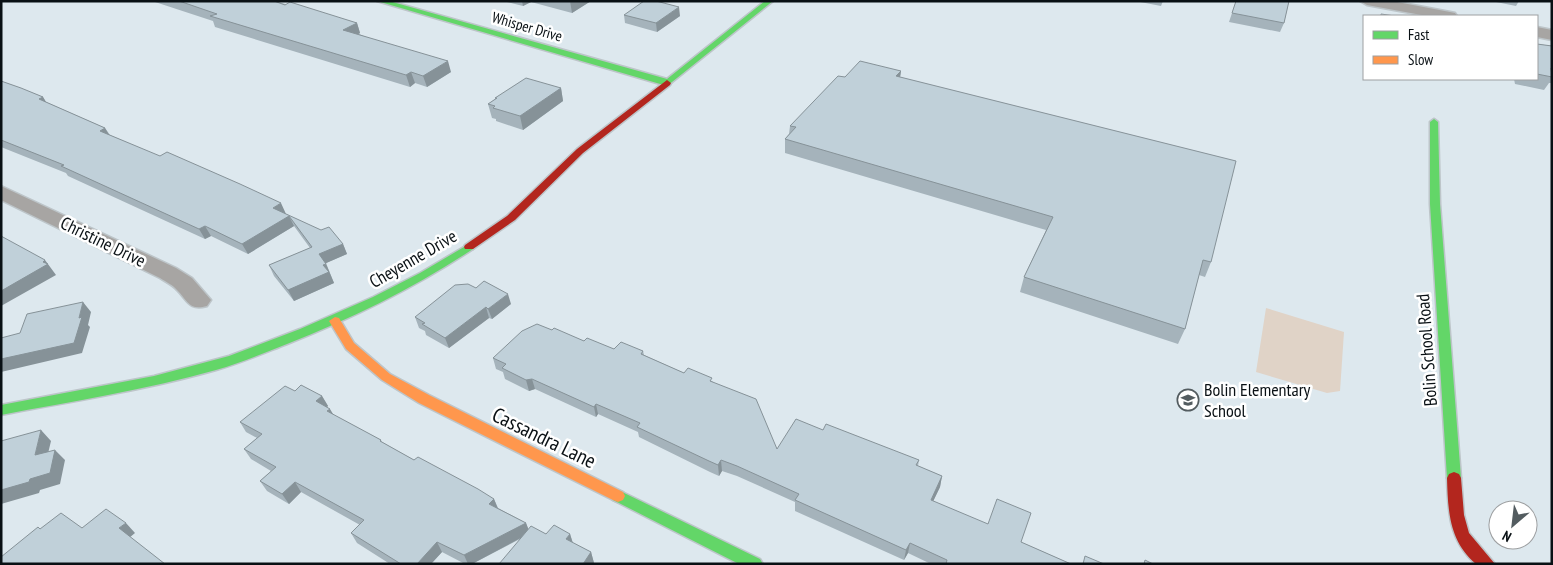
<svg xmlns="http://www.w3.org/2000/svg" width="1553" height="565" viewBox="0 0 1553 565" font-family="'PT Sans Narrow',sans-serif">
  <rect width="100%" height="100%" fill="#dde8ee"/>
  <!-- green -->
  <path fill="#e0d3c7" d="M 1266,308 L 1344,332 L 1340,391 L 1327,393 L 1256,372 Z"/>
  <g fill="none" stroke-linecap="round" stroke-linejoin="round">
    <!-- street casing -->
    <g stroke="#bdc5c9" stroke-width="3">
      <path id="street" d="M 1360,1 L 1392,1 L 1450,12 L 1455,13 L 1457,16 L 1427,16 L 1367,5 Z
        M 1537,27 L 1552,30 L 1552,40 L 1537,37 Z
        M 1,186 L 176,268 L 192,278 L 211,300 L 207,306 C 189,311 188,301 177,290 C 173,285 166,282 160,278 L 1,200 Z"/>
    </g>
    <!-- fast casing -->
    <g stroke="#bdc5c9" stroke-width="3">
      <path id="fast" d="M 377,1 L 389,1 L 667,79 L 765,1 L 773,1 L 667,86 Z
        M 1434,119 L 1438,122 L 1440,204 L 1461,478 L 1459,482 L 1454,484 L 1449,482 L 1447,478 L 1430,204 L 1430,122 Z
        M 469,244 L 473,245 L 474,247 L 473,249 C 414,288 353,318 287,344 C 264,353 241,363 216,370 C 146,390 73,401 1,415 L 1,405 L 154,376 L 229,356 L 300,329 L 373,297 L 420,273 Z
        M 618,490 L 760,559 L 763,564 L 739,564 L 613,500 L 611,496 L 613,492 Z"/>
    </g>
    <!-- slow casing -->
    <g stroke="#bdc5c9" stroke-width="3">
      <path id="slow" d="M 335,317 L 339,318 L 354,343 L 390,374 L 429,395 L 623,492 L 625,496 L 623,500 L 618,502 L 613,500 L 419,403 L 382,380 L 346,349 L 329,321 Z"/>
    </g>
    <!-- jam casing -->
    <g stroke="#bdc5c9" stroke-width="3">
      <path id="jam" d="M 667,80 L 671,83 L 670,85 L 583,153 L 515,220 L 473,249 L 465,249 L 464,247 L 465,245 L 507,216 L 577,149 Z
        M 1454,472 L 1459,474 L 1461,478 L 1464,515 L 1469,533 L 1495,564 L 1476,564 C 1449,541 1448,511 1447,478 L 1449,474 Z"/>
    </g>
    <!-- street -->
    <use href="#street" fill="#a7a5a3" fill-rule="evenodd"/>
    <!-- fast -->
    <use href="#fast" fill="#63d668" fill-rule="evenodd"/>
    <!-- slow -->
    <use href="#slow" fill="#ff974d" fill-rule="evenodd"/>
    <!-- jam -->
    <use href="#jam" fill="#b3261e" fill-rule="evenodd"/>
  </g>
  <!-- wall -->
  <path fill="#a5b3bb" d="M 152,1 L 274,1 L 357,23 L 360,33 L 359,34 L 451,72 L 427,87 L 415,83 L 410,87 L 215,27 L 213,21 Z
    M 503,1 L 591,1 L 572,13 L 531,2 L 523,6 Z
    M 1135,1 L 1163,1 L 1161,6 Z
    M 1236,1 L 1289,1 L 1284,23 L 1280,32 L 1229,22 Z
    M 1496,1 L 1519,1 L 1516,6 L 1496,2 Z
    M 624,15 L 680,16 L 657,32 L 625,23 Z
    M 1537,44 L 1552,46 L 1552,83 L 1549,83 L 1544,90 L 1515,84 L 1514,79 L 1537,79 Z
    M 901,71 L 900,77 L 1211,262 L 1205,277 L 1199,275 L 1185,329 L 1178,344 L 1020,292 L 1024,277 L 1046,230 L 785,153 L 785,139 L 789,134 L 790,126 L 845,77 Z
    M 1,81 L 43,97 L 46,102 L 105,128 L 110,135 L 286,214 L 343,244 L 347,254 L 326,263 L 334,283 L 294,301 L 274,276 L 269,265 L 310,248 L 294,226 L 248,254 L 211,236 L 205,239 L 68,176 L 66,173 L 1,147 Z
    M 561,88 L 563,101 L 523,130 L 496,121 L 496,119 L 492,118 L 488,104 L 495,99 L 495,98 Z
    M 511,304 L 492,319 L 489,318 L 449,348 L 426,335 L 425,331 L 419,328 L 415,317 Z
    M 552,330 L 584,341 L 614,349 L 643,351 L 644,355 L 684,373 L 712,381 L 777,449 L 823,430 L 919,460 L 918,466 L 942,476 L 940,487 L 933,501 L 1021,542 L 1071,564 L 931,564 L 908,553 L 904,560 L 795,511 L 795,502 L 737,476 L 722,471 L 719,476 L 710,472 L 639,437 L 638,432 L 598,414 L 596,417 L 535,389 L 529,391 L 505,379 L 503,372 L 496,369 L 493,358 Z
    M 295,391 L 322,396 L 328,406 L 327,407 L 333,415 L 381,440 L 382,442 L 414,460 L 494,499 L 498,508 L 526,523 L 528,529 L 546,534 L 570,534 L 573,543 L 591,552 L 594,563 L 520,539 L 472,564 L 465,564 L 442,552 L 431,564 L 390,564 L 357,543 L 351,533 L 360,525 L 301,492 L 289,504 L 267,491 L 260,481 L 271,471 L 251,459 L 244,449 L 257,438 L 246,432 L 240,422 Z"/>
  <!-- shaded-wall -->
  <path fill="#869298" d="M 522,1 L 531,1 L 531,2 L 523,6 Z
    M 570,1 L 591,1 L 572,13 Z
    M 679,7 L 680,16 L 657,32 L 656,23 Z
    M 357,23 L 360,33 L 347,40 L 343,30 Z
    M 448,61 L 451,72 L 427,87 L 423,76 Z
    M 901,71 L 899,84 L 896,76 Z
    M 411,72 L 415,83 L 410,87 L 406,75 Z
    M 561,88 L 563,101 L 523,130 L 520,116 Z
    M 43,97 L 49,107 L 39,99 Z
    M 105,128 L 111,138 L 100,131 Z
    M 281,203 L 286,214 L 278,218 L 273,208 Z
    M 289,216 L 294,226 L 248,254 L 242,244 Z
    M 205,226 L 211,236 L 205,239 L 199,229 Z
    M 343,244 L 347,254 L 324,264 L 319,254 Z
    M 45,260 L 56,275 L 1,306 L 1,291 Z
    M 326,264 L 334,283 L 294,301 L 288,290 Z
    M 508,294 L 511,304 L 492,319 L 488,309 Z
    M 83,302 L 91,312 L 88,325 L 90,327 L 82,353 L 1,372 L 1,359 L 79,318 Z
    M 486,307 L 489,318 L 449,348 L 445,338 Z
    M 532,379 L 535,389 L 529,391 L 526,380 Z
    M 322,396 L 328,406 L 322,412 L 316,401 Z
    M 596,404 L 598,414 L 596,417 L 594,407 Z
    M 330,409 L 336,419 L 327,411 Z
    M 41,430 L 51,441 L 45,466 L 35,455 Z
    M 55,450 L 65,460 L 60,484 L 40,490 L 39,493 L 1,504 L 1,490 L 30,479 Z
    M 721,460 L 722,471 L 719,476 L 718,465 Z
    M 942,476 L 940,487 L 929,510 L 931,500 Z
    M 295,482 L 301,492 L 289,504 L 282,494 Z
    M 494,499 L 498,509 L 489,504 Z
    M 126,523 L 135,533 L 129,538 L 119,528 Z
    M 526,523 L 530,533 L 472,564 L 468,564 L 464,555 Z
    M 570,534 L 573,544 L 566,539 Z
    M 437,542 L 442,552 L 431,564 L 417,564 Z
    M 910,543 L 908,553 L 904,560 L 906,550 Z
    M 591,552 L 594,563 L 593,564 L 583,564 Z"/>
  <!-- building -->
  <path fill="#c0d0d9" stroke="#869298" d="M 179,1 L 274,1 L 285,5 L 290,2 L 357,23 L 343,30 L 448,61 L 423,76 L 411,72 L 406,75 L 210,16 L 217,14 Z
    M 644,1 L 656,1 L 679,7 L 656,23 L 624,15 Z
    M 1236,1 L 1289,1 L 1284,23 L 1232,13 Z
    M 1381,14 L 1395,16 L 1381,16 Z
    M 1537,44 L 1552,46 L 1552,68 L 1551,68 L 1552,77 L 1537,74 Z
    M 860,61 L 901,71 L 896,76 L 1236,161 L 1211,262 L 1203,260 L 1185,329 L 1024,277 L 1053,217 L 785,139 L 796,127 L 790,126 L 838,76 L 845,77 Z
    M 526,78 L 561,88 L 520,116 L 493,108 L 495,106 L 488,104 L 497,98 L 495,98 Z
    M 1,81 L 21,88 L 43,97 L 39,99 L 105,128 L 100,131 L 160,156 L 167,152 L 240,184 L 281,203 L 273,208 L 321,230 L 329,227 L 343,244 L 319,254 L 326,264 L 323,265 L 329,272 L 288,290 L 269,265 L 312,247 L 289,216 L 242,244 L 205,226 L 199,229 L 61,166 L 64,165 L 1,140 Z
    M 1,236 L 45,260 L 43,262 L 48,264 L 1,291 Z
    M 484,281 L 508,294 L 488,309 L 486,307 L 445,338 L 422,324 L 425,323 L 415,317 L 455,285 L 468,284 L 476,288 Z
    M 83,302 L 79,318 L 82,317 L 74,343 L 1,359 L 1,338 L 20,333 L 27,314 Z
    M 537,324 L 552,330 L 554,328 L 584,341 L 587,338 L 614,349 L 621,342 L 643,351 L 641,354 L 684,373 L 688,368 L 712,378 L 710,381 L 756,399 L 777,449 L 796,419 L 823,430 L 826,424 L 919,460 L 916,465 L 942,476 L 931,500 L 988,524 L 997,499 L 1031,513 L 1021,542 L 1071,564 L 946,564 L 947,560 L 910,543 L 906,550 L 795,500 L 799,494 L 737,466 L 721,460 L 718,465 L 709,461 L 637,427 L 640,423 L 596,404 L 594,407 L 532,379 L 526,380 L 502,368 L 506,364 L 493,358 L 522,331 Z
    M 301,385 L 322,396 L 316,401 L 330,409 L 327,411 L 381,440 L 380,441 L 414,460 L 418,457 L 478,489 L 494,499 L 489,504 L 526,523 L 464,555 L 437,542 L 417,564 L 401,564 L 351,533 L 364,520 L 295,482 L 282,494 L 260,481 L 276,467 L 244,449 L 262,434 L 240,422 L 285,386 L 295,391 Z
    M 41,430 L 35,455 L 55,450 L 50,473 L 30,479 L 29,482 L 1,490 L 1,441 Z
    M 106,509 L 126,523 L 119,528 L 165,564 L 1,564 L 1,557 L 38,527 L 40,529 L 61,513 L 82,528 Z
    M 554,525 L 570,534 L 566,539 L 591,552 L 583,564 L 499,564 L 531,526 L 546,534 Z
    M 1085,556 L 1104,564 L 1083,564 Z
    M 1145,560 L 1153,564 L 1144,564 Z"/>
  <!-- icons -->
  <defs>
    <g id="school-ring" transform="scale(1.125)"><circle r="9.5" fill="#fff" stroke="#535c60" stroke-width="1.5"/><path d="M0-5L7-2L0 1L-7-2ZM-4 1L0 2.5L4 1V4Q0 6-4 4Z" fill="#535c60"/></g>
  </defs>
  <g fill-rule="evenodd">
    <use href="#school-ring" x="1188" y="400"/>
  </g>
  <g text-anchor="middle" stroke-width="5" stroke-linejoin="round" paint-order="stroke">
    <!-- far-street labels -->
    <g font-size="15" fill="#091014" stroke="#fff">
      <text transform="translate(527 27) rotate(16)" y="5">Whisper Drive</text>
    </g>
    <!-- street labels -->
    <g font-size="18" fill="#091014" stroke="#fff">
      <text transform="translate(103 242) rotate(26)" y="6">Christine Drive</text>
      <text transform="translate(413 259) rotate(-30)" y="6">Cheyenne Drive</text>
      <text transform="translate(1427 350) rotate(-94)" y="6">Bolin School Road</text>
    </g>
    <!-- poi labels -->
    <g font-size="18" fill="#091014" stroke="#fff" text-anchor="start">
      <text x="1204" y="396">Bolin Elementary<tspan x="1204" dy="21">School</tspan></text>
    </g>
    <!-- near-street labels -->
    <g font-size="21" fill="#091014" stroke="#fff">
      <text transform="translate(544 438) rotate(26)" y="7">Cassandra Lane</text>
    </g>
  </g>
  <!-- border -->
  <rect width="1553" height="565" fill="none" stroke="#091014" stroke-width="5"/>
  <!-- legend -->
  <rect x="1363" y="15" width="175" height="65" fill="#ffffff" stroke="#9d9fa1"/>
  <rect x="1373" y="31" width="25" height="8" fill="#63d668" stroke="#9d9fa1"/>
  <text x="1408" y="40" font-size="15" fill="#091014">Fast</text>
  <rect x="1373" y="56" width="25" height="8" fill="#ff974d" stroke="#9d9fa1"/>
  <text x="1408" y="65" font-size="15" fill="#091014">Slow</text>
  <!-- north arrow -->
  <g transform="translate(1513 525) rotate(208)"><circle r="24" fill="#ffffff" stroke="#9d9fa1"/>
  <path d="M0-4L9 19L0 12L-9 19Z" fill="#535c60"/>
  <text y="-8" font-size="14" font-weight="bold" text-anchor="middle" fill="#091014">N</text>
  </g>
</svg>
